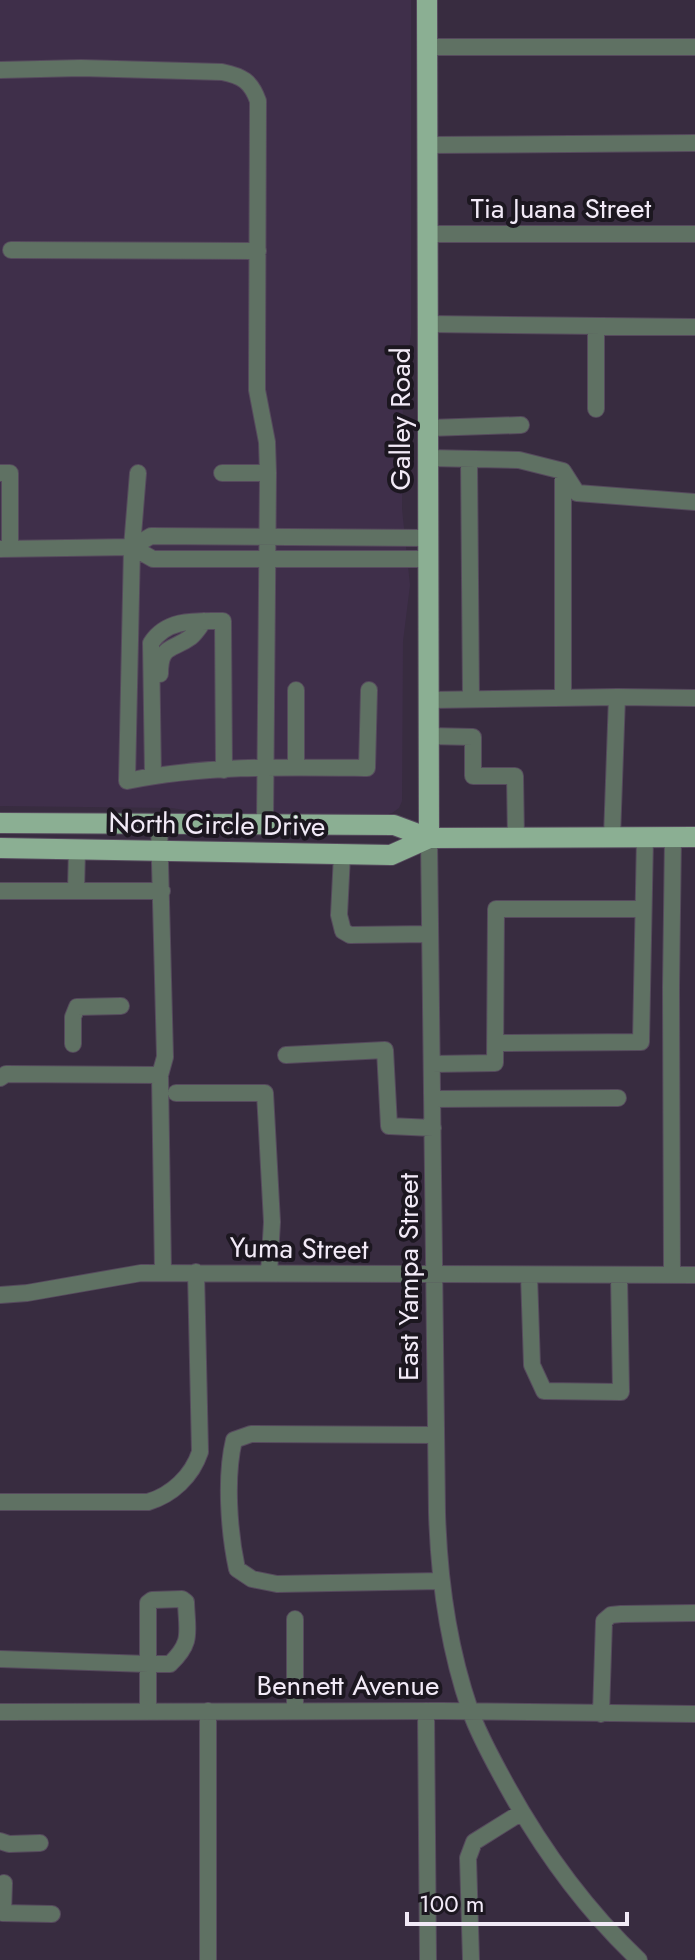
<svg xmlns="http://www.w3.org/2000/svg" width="695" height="1960" viewBox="0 0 695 1960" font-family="Jost,sans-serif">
  <rect width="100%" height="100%" fill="#382c40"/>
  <!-- built -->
  <path fill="#3f2f4a" d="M 0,0 L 411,0 L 411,334 L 403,390 L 402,509 L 410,585 L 403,641 L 402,801 L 399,808 L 392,813 L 381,816 L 208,814 L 172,808 L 0,806 Z"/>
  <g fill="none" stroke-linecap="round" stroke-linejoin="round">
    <!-- minor casing -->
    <g stroke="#564a5d" stroke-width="18">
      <path id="minor" d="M 428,47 L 695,47
        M 0,70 L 81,68 L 222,72 C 242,76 251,81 258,101 L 257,372 L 257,390 L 267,442 L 268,473 L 265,825
        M 427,145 L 695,143
        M 428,234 L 695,234
        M 11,250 L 258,251
        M 428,324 L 695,327
        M 596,326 L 596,409
        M 429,428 L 521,425
        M 429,458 L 519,460 L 563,471 L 577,493 L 695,502
        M 469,459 L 471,699
        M 0,473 L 10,473 L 10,549
        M 138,473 L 132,547 L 127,781 C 205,765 288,767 367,768 L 369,690
        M 222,473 L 268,473
        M 0,549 L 132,547
        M 429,559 L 153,559 L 132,547 L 151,536 L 429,538
        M 160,674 C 160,644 172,651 191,637 C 196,633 200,626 204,621
        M 296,690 L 296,767
        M 563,698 L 563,471
        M 429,700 L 617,697
        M 429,736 L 473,737 L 473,776 L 515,776 L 516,839
        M 153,776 L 151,643 C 167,618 197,621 223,621 L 224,770
        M 612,837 L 617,697 L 695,698
        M 429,838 L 437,1513 C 439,1580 448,1646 470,1710 C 479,1736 494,1762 507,1786 C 543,1851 585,1909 639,1960
        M 342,855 L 339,915 L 343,931 L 350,935 L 430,934
        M 0,891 L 162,891
        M 76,891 L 77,849
        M 496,1043 L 641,1042 L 645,837
        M 73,1044 L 73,1017 L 77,1007 L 121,1006
        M 286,1055 L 385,1050 L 389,1126 L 433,1128
        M 432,1064 L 495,1063 L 496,909 L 643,909
        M 160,1075 L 163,1272
        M 0,1078 L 6,1074 L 160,1075 L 165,1057 L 159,824
        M 176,1093 L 265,1093 L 272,1222 L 269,1273
        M 433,1099 L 618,1098
        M 529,1275 L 532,1365 L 544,1391 L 621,1392 L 619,1275
        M 672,1275 L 671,987 L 673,837
        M 0,1295 L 27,1293 L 141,1273 L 695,1275
        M 436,1435 L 251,1434 L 234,1440 C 225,1477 229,1532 237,1569 L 252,1579 L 277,1584 L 441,1581
        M 0,1502 L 148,1502 C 172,1495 192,1476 200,1452 L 196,1272
        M 295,1619 L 295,1711
        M 0,1659 L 148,1664 L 170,1664 C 193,1642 187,1633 186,1602 L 182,1599 L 152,1600 L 148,1603 L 148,1711
        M 426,1711 L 428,1960
        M 0,1712 L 442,1711 L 695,1714
        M 601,1714 L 604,1621 L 611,1615 L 621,1614 L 695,1613
        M 0,1841 L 9,1844 L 40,1843
        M 0,1910 L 3,1913 L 52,1914
        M 3,1913 L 4,1883
        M 208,1960 L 208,1711
        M 471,1960 L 468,1858 L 474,1842 L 522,1812"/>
    </g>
    <!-- major casing -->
    <g stroke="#564a5d" stroke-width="22">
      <path id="major" d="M 427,0 L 429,838
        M 0,823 L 394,825 L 429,838 L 695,837
        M 0,848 L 391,855 L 429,838"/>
    </g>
    <!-- minor -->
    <use href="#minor" stroke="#5f7163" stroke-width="16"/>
    <!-- major -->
    <use href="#major" stroke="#8baf93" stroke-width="20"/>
  </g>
  <g text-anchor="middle" stroke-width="8" stroke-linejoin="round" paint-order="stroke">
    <!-- street labels -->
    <g font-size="28" fill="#f2eaf7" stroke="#1c1720">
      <text x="561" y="218">Tia Juana Street</text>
      <text transform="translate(400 419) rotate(-90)" y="10">Galley Road</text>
      <text transform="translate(217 824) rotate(1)" y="10">North Circle Drive</text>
      <text transform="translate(299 1248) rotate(1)" y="10">Yuma Street</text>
      <text transform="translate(408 1277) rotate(-90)" y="10">East Yampa Street</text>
      <text x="348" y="1695">Bennett Avenue</text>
    </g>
  </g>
  <!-- scale -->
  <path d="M407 1912v12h220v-12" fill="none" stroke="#f2eaf7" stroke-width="4"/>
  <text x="419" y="1912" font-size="24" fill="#f2eaf7" stroke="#1c1720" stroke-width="6" paint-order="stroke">100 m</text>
</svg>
